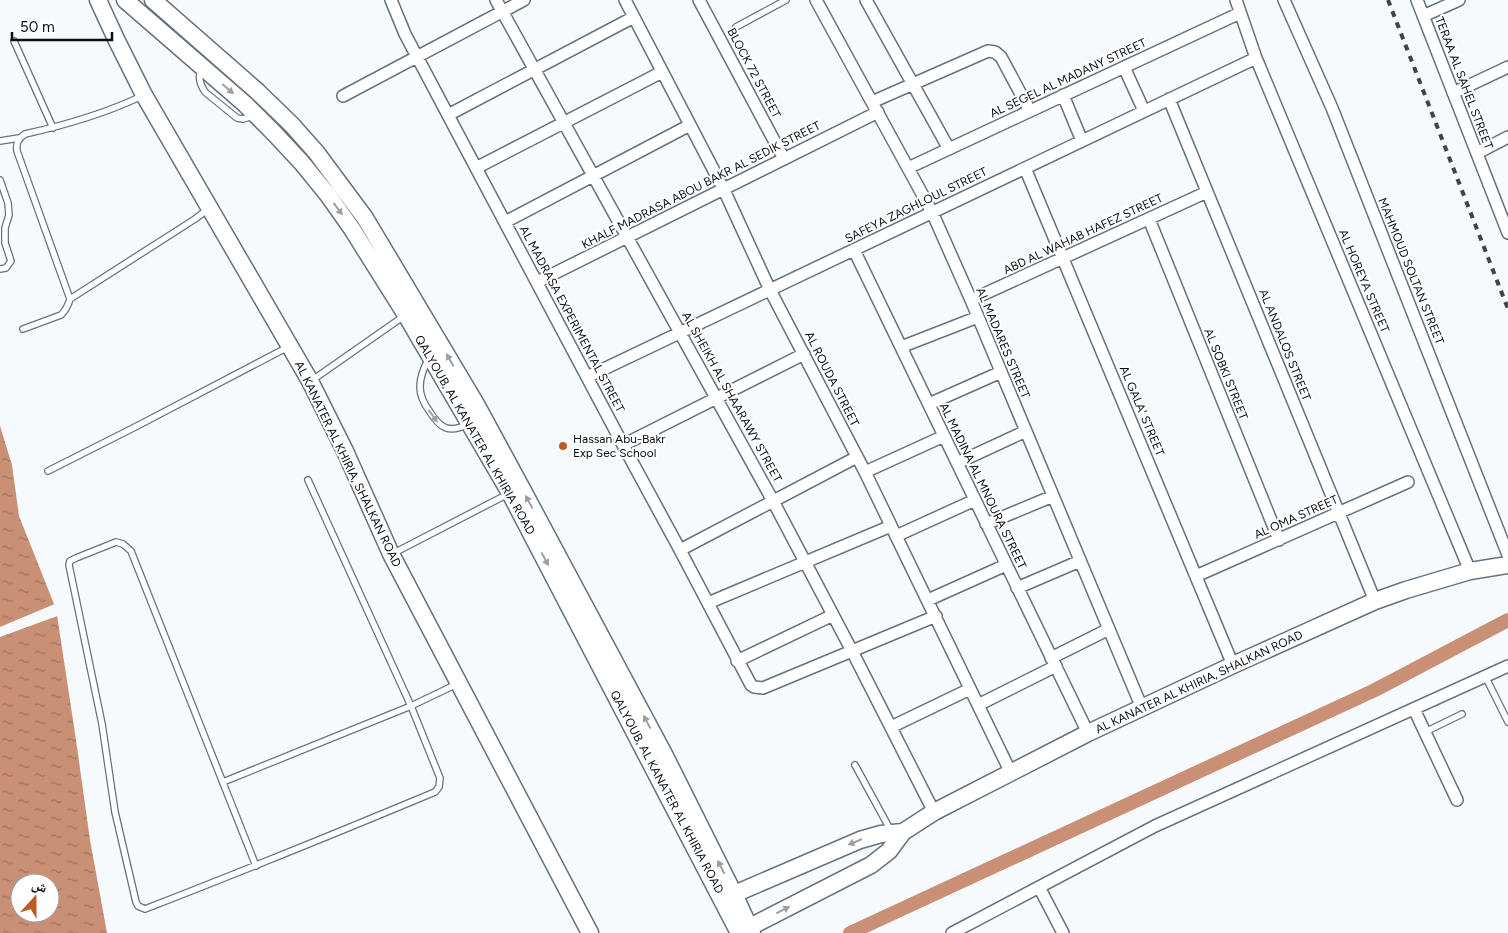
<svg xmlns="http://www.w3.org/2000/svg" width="1508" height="933" viewBox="0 0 1508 933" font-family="Figtree,'Noto Naskh Arabic',sans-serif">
  <defs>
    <pattern id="water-ripples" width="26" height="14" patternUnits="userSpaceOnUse" patternTransform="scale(1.25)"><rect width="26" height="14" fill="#c99075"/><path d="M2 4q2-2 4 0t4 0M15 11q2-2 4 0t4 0" fill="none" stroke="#a1745f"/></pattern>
  </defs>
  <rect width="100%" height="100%" fill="#f7fafd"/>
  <!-- water -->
  <path fill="url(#water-ripples)" fill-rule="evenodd" d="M 0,426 L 12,465 L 19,516 L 54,604 L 57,615 L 76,740 L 90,840 L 107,933 L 0,933 ZM 20,883 L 50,883 L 50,913 L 20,913 Z"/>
  <!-- pier -->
  <path fill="#f7fafd" d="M 57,603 L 60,615 L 0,637 L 0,627 Z"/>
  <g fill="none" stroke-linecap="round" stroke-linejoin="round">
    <!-- canal -->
    <path stroke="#c99075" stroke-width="14" d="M 850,933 L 1375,690 L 1508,620"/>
    <!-- lane casing -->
    <g stroke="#647280" stroke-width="8">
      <path id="lane" d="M 736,27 L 786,0
        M 14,41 L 53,128
        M 201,69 C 198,78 200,84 205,92 L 237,118 L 243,119 L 253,116
        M 0,141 L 19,138
        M 0,180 L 8,203 L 9,215 L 5,228 L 5,243 L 11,261 L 6,268 L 0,269
        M 70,299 L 195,219 L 208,209
        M 23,329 L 61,315 C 66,310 68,306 70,299 L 17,151 C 16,143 18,139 25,134 C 66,125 104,114 142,96
        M 429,358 C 424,367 420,376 420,387 C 420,397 424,404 430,412 C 440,428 449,434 468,424
        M 311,381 L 404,316
        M 48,471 L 139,425 L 288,347
        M 392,554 L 508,494
        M 1485,676 L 1508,722
        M 1425,732 L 1462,714
        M 855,765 L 891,831
        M 223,782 L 411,706 L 457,684
        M 256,866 L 131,551 L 123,544 L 116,542 L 76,558 L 70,561 L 69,565 L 102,724 L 115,812 L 136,902 L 138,906 L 145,909 C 243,871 339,832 435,792 L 439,787 L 440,778 L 411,706 L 308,480"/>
    </g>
    <!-- street casing -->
    <g stroke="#647280" stroke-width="14">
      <path id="street" d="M 391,0 L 405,34 L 623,445 L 680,550 L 751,685 L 754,687 L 763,688 L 936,616
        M 496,0 L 773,501 L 852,651 L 934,812
        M 625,0 L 724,190 L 770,290 L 865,472 L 1011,773
        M 699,0 L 784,159
        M 816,0 L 932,212 L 971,300 L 1142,708
        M 866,0 L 949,149
        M 1236,0 L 1256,58 L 1470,571
        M 1284,0 L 1332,108 L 1508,555
        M 1417,0 L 1508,233
        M 1423,16 L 1459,0
        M 1124,67 L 1144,111
        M 1453,93 L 1508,67
        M 1063,95 L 1082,141
        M 343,96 L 524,0
        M 1169,99 L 1375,601
        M 872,102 L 988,51 L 995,52 L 1001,57 L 1030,111
        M 448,115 L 634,17
        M 1477,153 L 1508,137
        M 476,168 L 662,72
        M 908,168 L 1240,13
        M 1025,168 L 1233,665
        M 1149,219 L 1279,540
        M 505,222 L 690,125
        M 854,250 L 1088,733
        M 537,282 L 878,112
        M 971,300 L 1207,192
        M 901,347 L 978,317
        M 587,377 L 1256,58
        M 929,404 L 1001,372
        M 623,445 L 804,354
        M 957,463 L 1026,431
        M 865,472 L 944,436
        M 986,524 L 1053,496
        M 896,536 L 975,500
        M 680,550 L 857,457
        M 1196,576 L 1408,482
        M 1017,588 L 1080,561
        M 928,600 L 1006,565
        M 708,603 L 891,526
        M 1051,658 L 1109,629
        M 737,661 L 833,615
        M 978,705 L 1056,666
        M 1414,709 L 1457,800
        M 891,727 L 970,689
        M 1039,887 L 1063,933
        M 952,933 L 1155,826 L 1508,666"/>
    </g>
    <!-- secondary casing -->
    <g stroke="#647280" stroke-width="19">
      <path id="secondary" d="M 98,0 L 116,39 L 144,95 L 310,381 L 345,451 L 391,554 L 590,933
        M 125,0 L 245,104 L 274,133 L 302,163 L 328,195 L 352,229 L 406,315 L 510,493 L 739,933
        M 153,0 L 258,92 L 292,125 L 316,152 L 365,218 L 476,404 L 521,487 L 665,756 L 734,894 L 752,933
        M 725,898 L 860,840 L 881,834 L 903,832
        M 740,932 L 871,865 L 889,851 L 903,832 L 934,812 L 1088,733 L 1233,665 L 1375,601 L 1406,590 L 1470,571 L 1508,565"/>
    </g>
    <!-- lane -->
    <use href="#lane" stroke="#fff" stroke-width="5.5"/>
    <!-- street -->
    <use href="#street" stroke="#fff" stroke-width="11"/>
    <!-- secondary -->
    <use href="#secondary" stroke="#fff" stroke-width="16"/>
    <!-- rail -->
    <path stroke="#3f4448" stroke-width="4" stroke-dasharray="6 6" stroke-linecap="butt" d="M 1388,0 L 1508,309"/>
  </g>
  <!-- one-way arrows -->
  <defs><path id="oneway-solid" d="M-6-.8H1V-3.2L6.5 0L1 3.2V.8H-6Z" transform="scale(1.25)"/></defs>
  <g fill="#9c9ea0">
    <use href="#oneway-solid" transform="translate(228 89) rotate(41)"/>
    <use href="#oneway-solid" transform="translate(338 209) rotate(54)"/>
    <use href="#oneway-solid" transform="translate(450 360) rotate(-120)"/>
    <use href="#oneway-solid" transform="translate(433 416) rotate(55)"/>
    <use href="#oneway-solid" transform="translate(529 502) rotate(-118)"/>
    <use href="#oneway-solid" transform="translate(545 559) rotate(62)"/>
    <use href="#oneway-solid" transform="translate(647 722) rotate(-118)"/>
    <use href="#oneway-solid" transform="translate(855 842) rotate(158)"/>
    <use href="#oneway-solid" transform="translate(721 867) rotate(-117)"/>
    <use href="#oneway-solid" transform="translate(783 910) rotate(-27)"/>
  </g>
  <!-- markers -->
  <circle fill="#be5b24" stroke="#fff" stroke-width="2" cx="563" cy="446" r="5"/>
  <g text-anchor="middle" stroke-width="4" stroke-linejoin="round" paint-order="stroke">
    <!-- street labels -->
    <g font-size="12" fill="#080d12" stroke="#fff">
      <text transform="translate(754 73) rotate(62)" y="4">BLOCK 72 STREET</text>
      <text transform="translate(1068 78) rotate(-25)" y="4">AL SEGEL AL MADANY STREET</text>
      <text transform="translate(1464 83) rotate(69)" y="4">TERAA AL SAHEL STREET</text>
      <text transform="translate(701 185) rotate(-27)" y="4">KHALF MADRASA ABOU BAKR AL SEDIK STREET</text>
      <text transform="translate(916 205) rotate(-26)" y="4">SAFEYA ZAGHLOUL STREET</text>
      <text transform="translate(1083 234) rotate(-25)" y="4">ABD AL WAHAB HAFEZ STREET</text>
      <text transform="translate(1411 271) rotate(68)" y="4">MAHMOUD SOLTAN STREET</text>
      <text transform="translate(1364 281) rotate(67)" y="4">AL HOREYA STREET</text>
      <text transform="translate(572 319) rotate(62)" y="4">AL MADRASA EXPERIMENTAL STREET</text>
      <text transform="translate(1003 343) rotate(67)" y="4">AL MADARES STREET</text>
      <text transform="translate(1285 345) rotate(68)" y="4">AL ANDALOS STREET</text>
      <text transform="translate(1226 374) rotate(68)" y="4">AL SOBKI STREET</text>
      <text transform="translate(832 379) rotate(63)" y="4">AL ROUDA STREET</text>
      <text transform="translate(732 397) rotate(61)" y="4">AL SHEIKH AL SHAARAWY STREET</text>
      <text transform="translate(1142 411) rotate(67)" y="4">AL GALA' STREET</text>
      <text transform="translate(475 435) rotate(60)" y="4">QALYOUB, AL KANATER AL KHIRIA ROAD</text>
      <text transform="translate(348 464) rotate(64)" y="4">AL KANATER AL KHIRIA, SHALKAN ROAD</text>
      <text transform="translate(983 486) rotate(64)" y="4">AL MADINA AL MNOURA STREET</text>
      <text transform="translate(1296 517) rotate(-24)" y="4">AL OMA STREET</text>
      <text transform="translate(1199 682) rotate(-25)" y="4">AL KANATER AL KHIRIA, SHALKAN ROAD</text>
      <text transform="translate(667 792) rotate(62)" y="4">QALYOUB, AL KANATER AL KHIRIA ROAD</text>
    </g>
    <!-- poi labels -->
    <g font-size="12" fill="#080d12" stroke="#fff" text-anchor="start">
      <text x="573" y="443">Hassan Abu-Bakr<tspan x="573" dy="14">Exp Sec School</tspan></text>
    </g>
  </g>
  <!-- north arrow -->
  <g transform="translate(35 898) rotate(21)"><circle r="24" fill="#ffffff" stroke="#9c9ea0"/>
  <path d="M0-4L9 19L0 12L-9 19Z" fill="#be5b24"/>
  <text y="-8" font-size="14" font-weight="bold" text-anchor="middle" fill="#080d12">ش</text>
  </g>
  <!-- scale -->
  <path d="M12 32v8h100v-8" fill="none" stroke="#080d12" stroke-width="2.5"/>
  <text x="20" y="32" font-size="15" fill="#080d12" stroke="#ffffff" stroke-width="4" paint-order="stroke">50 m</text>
</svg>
